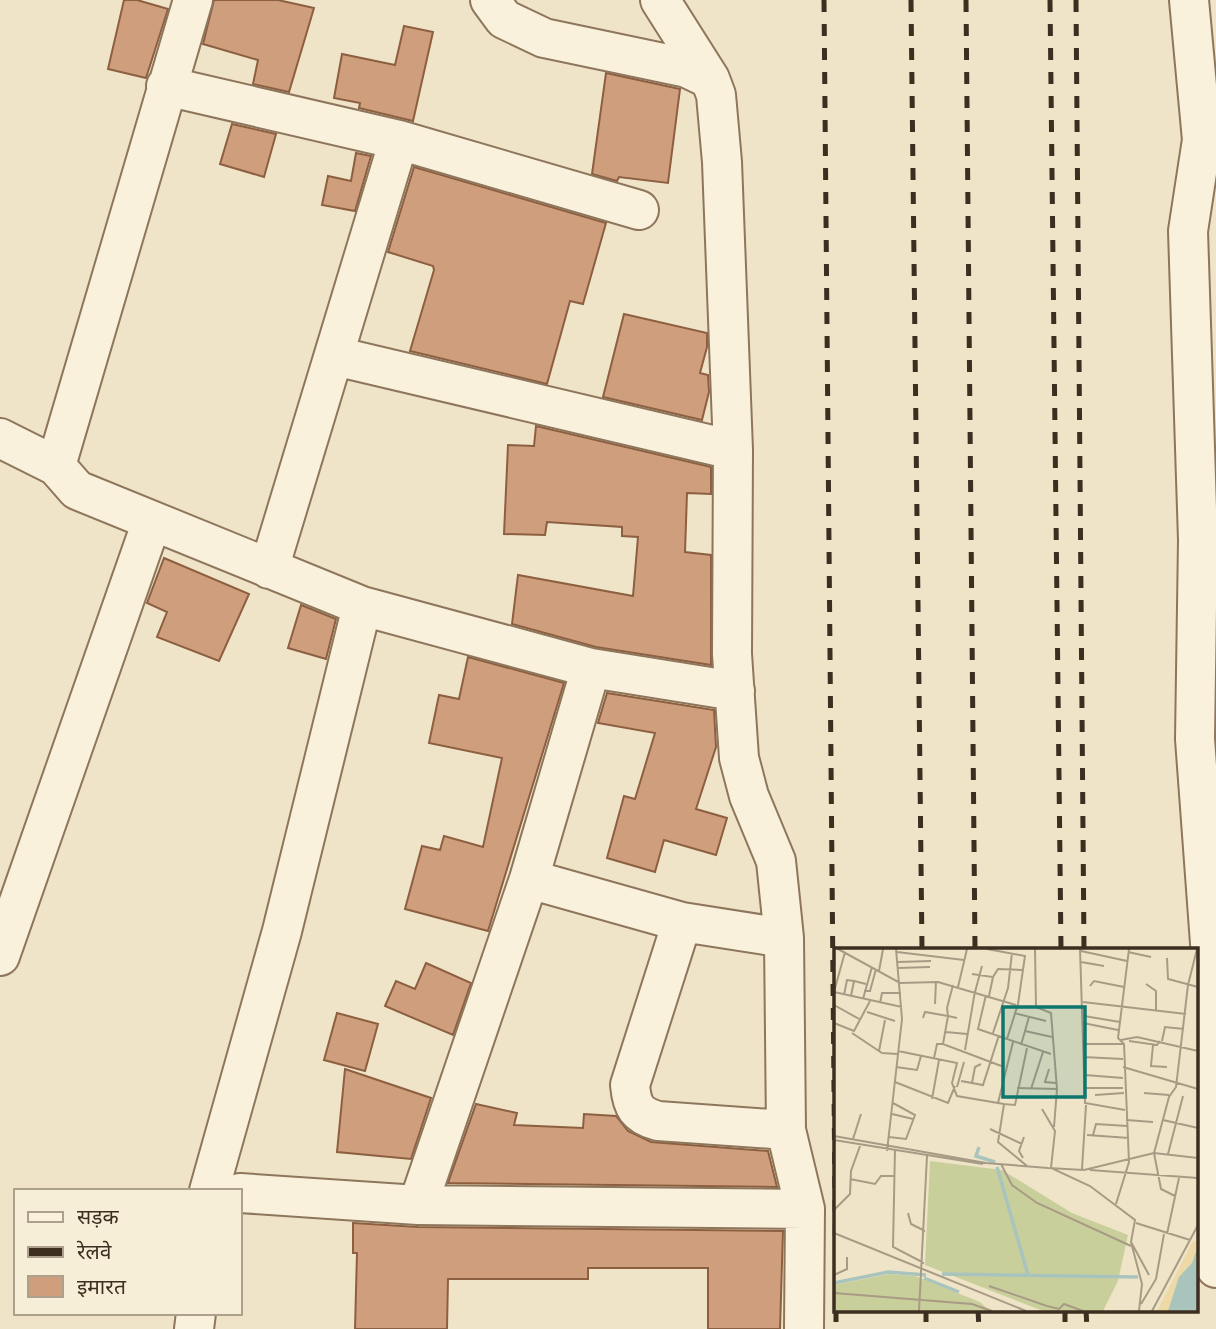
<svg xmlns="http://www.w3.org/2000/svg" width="1216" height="1329" viewBox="0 0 1216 1329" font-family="'Source Serif 4','Noto Sans Devanagari',serif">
  <rect width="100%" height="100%" fill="#f0e4c8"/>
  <!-- building -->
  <path fill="#cf9f7d" stroke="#8d5f41" stroke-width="2" d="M 124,0 L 137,0 L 168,9 L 146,78 L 108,69 Z
    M 214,0 L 278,0 L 314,8 L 289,92 L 253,84 L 258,60 L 203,44 Z
    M 404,26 L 433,32 L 413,121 L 359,108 L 360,103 L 334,98 L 342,54 L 395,65 Z
    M 606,73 L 680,89 L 668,183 L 619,177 L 617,181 L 592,174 Z
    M 232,124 L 276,134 L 264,177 L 220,164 Z
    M 356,153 L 371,156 L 355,211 L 322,205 L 328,176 L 351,181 Z
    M 414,167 L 606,223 L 583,304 L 570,301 L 547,384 L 410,351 L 434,270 L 433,266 L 388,252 Z
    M 624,314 L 707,333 L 707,347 L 700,373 L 708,375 L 709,392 L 702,420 L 603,397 Z
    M 536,426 L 711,467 L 711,494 L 687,493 L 685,552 L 711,555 L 711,665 L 596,647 L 512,624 L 518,575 L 633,596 L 638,537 L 622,536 L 622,527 L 547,522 L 545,535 L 504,534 L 508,445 L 534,446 Z
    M 164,558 L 249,594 L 219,661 L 157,637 L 167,612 L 147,603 Z
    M 301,605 L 336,619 L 326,659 L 288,648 Z
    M 468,657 L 564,683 L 488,931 L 405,909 L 422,846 L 440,850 L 444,836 L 483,847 L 502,758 L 429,743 L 439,695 L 459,699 Z
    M 607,693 L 714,710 L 716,747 L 696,809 L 727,818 L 716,855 L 664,840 L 655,872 L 607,858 L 624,796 L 635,799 L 655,733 L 598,723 Z
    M 426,963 L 471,983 L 453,1035 L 385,1006 L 396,981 L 415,989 Z
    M 337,1013 L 378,1024 L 365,1071 L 324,1060 Z
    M 345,1069 L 431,1098 L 411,1159 L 337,1152 Z
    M 476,1104 L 517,1113 L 514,1125 L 583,1128 L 584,1114 L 616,1116 L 628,1131 L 651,1142 L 768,1151 L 777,1187 L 448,1183 Z
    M 353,1223 L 418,1227 L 783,1231 L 780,1329 L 708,1329 L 708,1268 L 588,1268 L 588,1279 L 448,1279 L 447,1329 L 355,1329 L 357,1253 L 353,1253 Z"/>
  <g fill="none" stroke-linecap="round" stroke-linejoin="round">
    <!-- minor casing -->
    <g stroke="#8d765c" stroke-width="42">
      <path id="minor" d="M 490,0 L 504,19 L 544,38 L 687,68 L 710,79 L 716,95 L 722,162 L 733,450 L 732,654 L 739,758 L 749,796 L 776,861 L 784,938 L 786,1130 L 805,1209 L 804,1329
        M 660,0 L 710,79
        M 1189,0 L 1202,140 L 1188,231 L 1198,540 L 1195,739 L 1215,1011 L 1216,1268
        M 166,86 L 399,140 L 639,210
        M 335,356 L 733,450
        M 0,438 L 56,466 L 77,490 L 362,606 L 591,668 L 735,691
        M 56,466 L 193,0
        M 269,569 L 399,140
        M 529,879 L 682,922 L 784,938
        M 682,922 L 630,1085 C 632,1107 637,1115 658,1121 L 786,1130
        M 0,956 L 152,521
        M 209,1191 L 282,931 L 362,606
        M 240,1193 L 418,1205 L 805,1209
        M 418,1205 L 529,879 L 591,668
        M 194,1329 L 196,1313"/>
    </g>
    <!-- minor -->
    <use href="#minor" stroke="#faf1dc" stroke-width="38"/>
    <!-- rail -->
    <path stroke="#3d2e20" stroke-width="5" stroke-dasharray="12 12" stroke-linecap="butt" d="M 824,0 L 836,1307
      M 911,0 L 922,949
      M 966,0 L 975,949
      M 1050,0 L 1061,949
      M 1076,0 L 1084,949
      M 836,1310 L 836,1329
      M 926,1310 L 926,1329
      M 978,1310 L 979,1329
      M 1065,1310 L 1065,1329
      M 1086,1310 L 1087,1329"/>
  </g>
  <!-- overview -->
  <g transform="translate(834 948)">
    <rect width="364" height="364" fill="#f0e4c8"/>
    <path d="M 359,293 L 364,295 L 364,350 L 359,363 L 323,363 Z" fill="#ecd9a5"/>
    <path d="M 96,213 L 168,222 L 238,265 L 294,287 L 284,333 L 269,363 L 209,363 L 91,317 ZM 55,326 L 81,328 L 146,354 L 156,363 L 0,363 L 0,337 Z" fill="#c9cf9b"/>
    <path d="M 364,298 L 364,363 L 334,363 L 345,329 L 358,315 Z" fill="#a9c4bc"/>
    <path fill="none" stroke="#a9c4bc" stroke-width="3.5" d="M 145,199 L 142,208 L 161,214M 163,219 L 194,327M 108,326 L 304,329M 90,330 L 125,344M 0,335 L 54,324 L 92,327"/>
    <path fill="none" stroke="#a89b85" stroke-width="2" d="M 4,1 L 66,35 L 104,34 L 182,57M 153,1 L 191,8 L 184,56 L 173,91M 201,1 L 202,59 L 217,65 L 223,141 L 220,179M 246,1 L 251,155 L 291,162M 247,3 L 293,13M 63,4 L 130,12M 294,4 L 317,9M 333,10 L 334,31 L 364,39M 64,14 L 97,13M 247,14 L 270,18M 64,20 L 96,19M 45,23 L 49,1M 138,26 L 159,29 L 155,48M 159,29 L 164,21 L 189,22M 312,36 L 322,43 L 322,63M 119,37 L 113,60 L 114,68 L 123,70M 256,38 L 260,33 L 290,39M 124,39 L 133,1M 30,43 L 36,43 L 42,21M 0,44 L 68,59M 0,44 L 11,4M 141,44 L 148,18M 10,47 L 13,32 L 20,33M 152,47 L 144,81 L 217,106M 17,48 L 20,33 L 32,36M 29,51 L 38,19M 249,54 L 352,66M 46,55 L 48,45 L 67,45M 101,56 L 102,33M 0,57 L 27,72M 33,64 L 61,73M 180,65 L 212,73M 250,68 L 286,74M 89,70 L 91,64 L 114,68 L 109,96M 0,75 L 20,83 L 36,53M 249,75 L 284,82M 191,83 L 218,89M 112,84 L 133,86M 18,85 L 48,105 L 63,106M 159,85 L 174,40 L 178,5M 287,92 L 303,89 L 364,103M 295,93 L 323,97 L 326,93M 328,93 L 331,79 L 350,81M 250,96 L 290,96M 187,97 L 195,69M 319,97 L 317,118 L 333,119M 193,100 L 181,157 L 170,156 L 164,194 L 193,218M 131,102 L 141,43M 45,103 L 51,72M 64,103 L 123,115 L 118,135 L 123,148 L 170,156M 249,109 L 289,111M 100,110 L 103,96 L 109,96 L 170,119M 62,119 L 83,122 L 87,108M 289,119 L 364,141M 215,121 L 211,134 L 222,135M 251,127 L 289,130M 127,133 L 149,137 L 165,87M 61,134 L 114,155 L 121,138M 138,135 L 141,119 L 147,116M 123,139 L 130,114M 183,140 L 223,141M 251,140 L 289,140M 197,141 L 209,104M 310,145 L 335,147M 261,147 L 290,145M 98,151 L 105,112M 164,155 L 179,94M 208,161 L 221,183 L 217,220 L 256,238 L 301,272 L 297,294 L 308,336 L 305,363M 58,166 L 79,171M 292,172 L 319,174M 329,172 L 364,180M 156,181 L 188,196M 253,187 L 295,190M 259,187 L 262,176 L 293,178M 0,188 L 152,215 L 214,220 L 250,222 L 320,205 L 364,210M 55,189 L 72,191 L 81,167 L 59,155M 19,191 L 27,166M 0,192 L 149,216M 61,201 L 59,299 L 90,315M 53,203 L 68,71 L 62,1M 334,206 L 349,148M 189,210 L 185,203 L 190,189M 167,216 L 178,237 L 203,255 L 297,298M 248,221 L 252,157M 256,222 L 364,230M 16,231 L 41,236 L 47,228 L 60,228M 341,248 L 327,241 L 320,205 L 335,149 L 342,139 L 354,37 L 363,1M 282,256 L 295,214 L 290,96 L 284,90 L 295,1M 0,262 L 16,246 L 17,223 L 26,198M 74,265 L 77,276 L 91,283M 302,275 L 356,292M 0,285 L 192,363M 333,286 L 345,230M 297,294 L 315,327M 0,327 L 13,321 L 13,309M 155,338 L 213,358 L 225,361 L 230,356 L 249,363M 0,345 L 138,356 L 158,363M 307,356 L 322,331 L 330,286M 85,363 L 93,208M 318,363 L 364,277"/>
    <path fill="#0f766e" fill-opacity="0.15" stroke="#0f766e" stroke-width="3.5" d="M 169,59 L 251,59 L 251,149 L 169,149 Z"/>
    <rect width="364" height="364" fill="none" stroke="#3d2e20" stroke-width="3.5"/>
  </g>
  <!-- legend -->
  <rect x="14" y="1189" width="228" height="126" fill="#f7eed8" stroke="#ada18e" stroke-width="2"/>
  <rect x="28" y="1212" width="35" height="10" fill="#faf1dc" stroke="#ada18e" stroke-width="2"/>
  <text x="77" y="1224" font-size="21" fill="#3d2e20">सड़क</text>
  <rect x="28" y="1247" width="35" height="10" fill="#3d2e20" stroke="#ada18e" stroke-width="2"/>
  <text x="77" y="1259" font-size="21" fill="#3d2e20">रेलवे</text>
  <rect x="28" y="1276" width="35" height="21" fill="#cf9f7d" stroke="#ada18e" stroke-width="2"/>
  <text x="77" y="1294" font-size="21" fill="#3d2e20">इमारत</text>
</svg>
